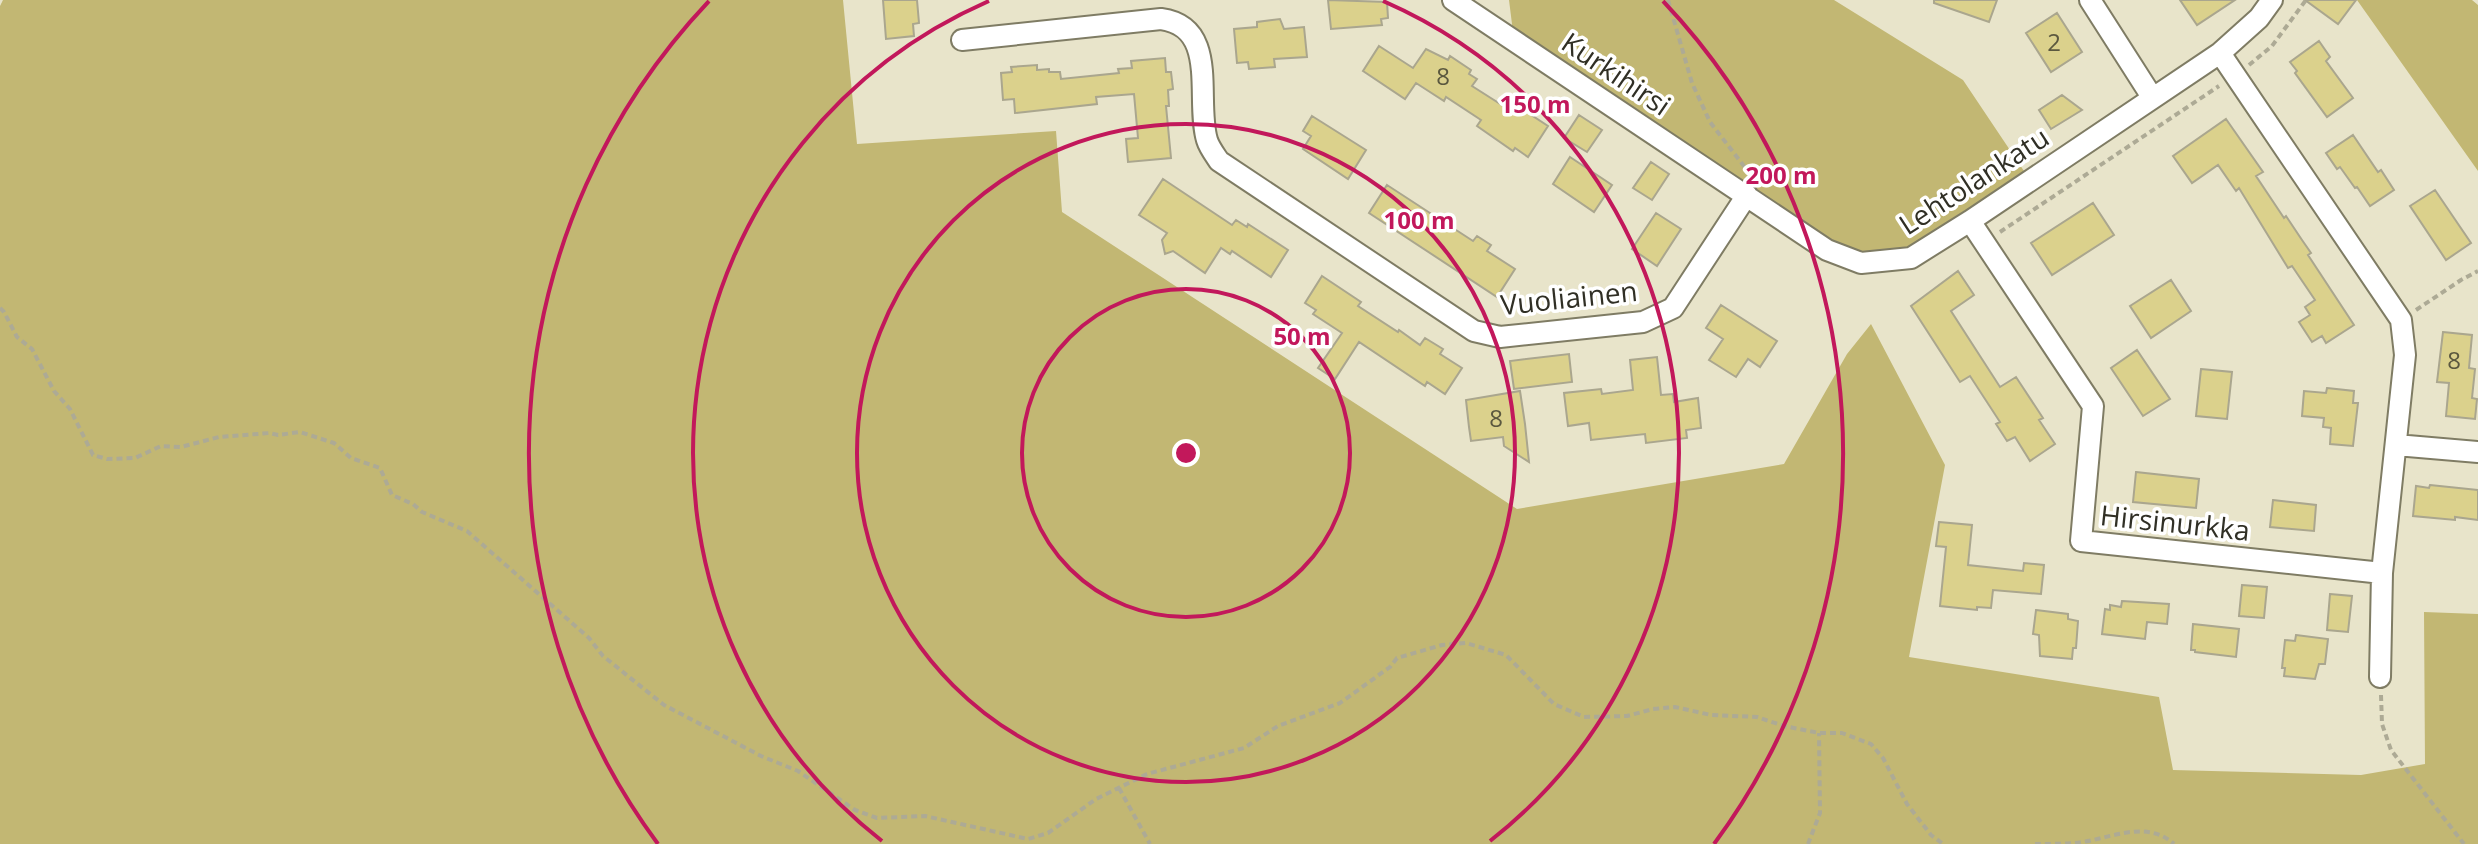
<svg xmlns="http://www.w3.org/2000/svg" width="2478" height="844" viewBox="0 0 2478 844" font-family="'Open Sans',sans-serif">
  <rect width="100%" height="100%" fill="#e8e4ca"/>
  <!-- forest -->
  <path fill="#c2b773" d="M 3,0 L 843,0 L 857,144 L 1056,131 L 1062,212 L 1517,509 L 1784,464 L 1847,354 L 1871,324 L 1945,465 L 1909,657 L 2159,697 L 2173,770 L 2361,775 L 2425,764 L 2424,612 L 2478,614 L 2478,844 L 0,844 L 0,6 Z
    M 1509,0 L 1834,0 L 1963,80 L 2030,180 L 1911,258 L 1861,263 L 1514,40 Z
    M 2357,0 L 2472,0 L 2478,5 L 2478,171 Z"/>
  <!-- building -->
  <path fill="#dbd18c" stroke="#aaa68e" stroke-width="2" d="M 883,0 L 917,0 L 919,23 L 913,24 L 914,36 L 886,39 Z
    M 1328,0 L 1387,2 L 1388,18 L 1381,19 L 1382,25 L 1331,29 Z
    M 1934,0 L 1997,0 L 1989,22 L 1934,3 Z
    M 2180,0 L 2235,0 L 2197,25 Z
    M 2305,0 L 2356,0 L 2338,24 Z
    M 2057,13 L 2082,52 L 2051,72 L 2026,33 Z
    M 1280,19 L 1284,29 L 1304,27 L 1307,57 L 1274,59 L 1275,67 L 1249,69 L 1248,62 L 1237,63 L 1234,29 L 1257,27 L 1257,22 Z
    M 2319,41 L 2330,57 L 2326,61 L 2353,98 L 2327,117 L 2295,73 L 2297,71 L 2290,62 Z
    M 1379,46 L 1413,68 L 1426,49 L 1448,60 L 1450,56 L 1471,70 L 1469,74 L 1477,79 L 1472,86 L 1505,107 L 1507,105 L 1517,111 L 1519,107 L 1548,126 L 1528,157 L 1515,148 L 1513,151 L 1477,126 L 1481,120 L 1446,97 L 1444,101 L 1416,83 L 1405,99 L 1363,71 Z
    M 1165,58 L 1166,72 L 1171,72 L 1173,89 L 1168,90 L 1169,106 L 1166,106 L 1171,158 L 1128,162 L 1126,139 L 1138,138 L 1134,94 L 1096,97 L 1097,104 L 1015,113 L 1014,99 L 1003,100 L 1001,73 L 1012,72 L 1011,67 L 1037,65 L 1037,70 L 1049,69 L 1049,72 L 1060,72 L 1061,79 L 1119,73 L 1118,69 L 1132,68 L 1131,61 Z
    M 2062,95 L 2082,110 L 2051,129 L 2039,110 Z
    M 1579,115 L 1602,130 L 1587,152 L 1564,138 Z
    M 1312,116 L 1366,150 L 1348,179 L 1303,149 L 1311,136 L 1303,131 Z
    M 2226,119 L 2263,172 L 2256,176 L 2284,218 L 2286,216 L 2302,240 L 2311,253 L 2308,255 L 2354,325 L 2326,343 L 2322,336 L 2312,342 L 2299,322 L 2310,315 L 2305,307 L 2315,300 L 2292,266 L 2288,268 L 2239,188 L 2236,191 L 2218,165 L 2192,183 L 2173,156 Z
    M 2353,135 L 2378,172 L 2381,170 L 2394,190 L 2370,206 L 2357,187 L 2355,188 L 2340,167 L 2337,169 L 2326,153 Z
    M 1570,157 L 1612,185 L 1594,212 L 1553,184 Z
    M 1651,162 L 1669,174 L 1652,200 L 1633,188 Z
    M 1163,179 L 1232,225 L 1236,220 L 1247,227 L 1248,224 L 1288,250 L 1271,277 L 1232,251 L 1230,254 L 1221,248 L 1205,273 L 1173,251 L 1165,254 L 1162,240 L 1167,233 L 1139,215 Z
    M 1387,185 L 1473,241 L 1477,236 L 1491,245 L 1487,251 L 1515,269 L 1497,297 L 1369,213 Z
    M 2435,190 L 2471,243 L 2446,260 L 2410,206 Z
    M 2093,203 L 2114,235 L 2052,275 L 2031,243 Z
    M 1656,213 L 1681,229 L 1657,266 L 1632,249 Z
    M 1958,271 L 1974,295 L 1951,311 L 2000,387 L 2016,377 L 2043,418 L 2039,420 L 2055,444 L 2030,461 L 2015,437 L 2007,441 L 1996,424 L 2000,422 L 1970,376 L 1960,382 L 1911,306 Z
    M 1322,276 L 1361,302 L 1358,306 L 1398,332 L 1399,330 L 1420,345 L 1425,338 L 1443,349 L 1440,354 L 1462,368 L 1445,394 L 1427,382 L 1425,386 L 1359,342 L 1335,379 L 1318,368 L 1342,333 L 1313,314 L 1316,310 L 1305,303 Z
    M 2171,280 L 2191,311 L 2151,338 L 2130,306 Z
    M 1721,305 L 1777,341 L 1760,367 L 1748,359 L 1736,377 L 1709,360 L 1723,339 L 1706,328 Z
    M 2443,332 L 2472,335 L 2469,368 L 2475,369 L 2472,398 L 2477,399 L 2475,419 L 2446,416 L 2449,383 L 2437,382 Z
    M 2137,350 L 2170,399 L 2143,416 L 2111,368 Z
    M 1569,354 L 1572,382 L 1514,389 L 1510,361 Z
    M 1657,357 L 1661,395 L 1673,394 L 1674,402 L 1698,398 L 1701,428 L 1686,430 L 1687,438 L 1646,443 L 1645,434 L 1591,440 L 1589,423 L 1568,426 L 1564,393 L 1601,389 L 1602,394 L 1633,390 L 1630,360 Z
    M 2201,369 L 2232,372 L 2227,419 L 2196,416 Z
    M 2327,388 L 2354,391 L 2353,403 L 2358,403 L 2353,446 L 2330,444 L 2331,428 L 2323,427 L 2324,418 L 2302,416 L 2304,391 L 2326,393 Z
    M 1520,391 L 1525,424 L 1529,462 L 1504,446 L 1503,437 L 1471,441 L 1469,427 L 1466,400 Z
    M 2136,472 L 2199,479 L 2196,508 L 2133,502 Z
    M 2430,485 L 2478,490 L 2478,520 L 2455,517 L 2455,520 L 2413,516 L 2416,486 L 2429,488 Z
    M 2273,500 L 2316,505 L 2314,531 L 2270,527 Z
    M 1939,522 L 1972,525 L 1968,565 L 2023,571 L 2024,563 L 2044,565 L 2041,594 L 1993,590 L 1991,608 L 1977,607 L 1977,610 L 1940,606 L 1946,547 L 1936,546 Z
    M 2242,585 L 2267,587 L 2264,618 L 2239,616 Z
    M 2330,594 L 2352,596 L 2348,632 L 2327,630 Z
    M 2122,601 L 2169,604 L 2167,624 L 2147,622 L 2145,639 L 2102,634 L 2105,609 L 2110,610 L 2110,605 L 2121,607 Z
    M 2036,610 L 2068,614 L 2068,619 L 2078,621 L 2076,648 L 2073,648 L 2072,659 L 2040,656 L 2039,635 L 2033,634 Z
    M 2193,624 L 2239,629 L 2236,657 L 2195,652 L 2195,650 L 2191,650 Z
    M 2296,635 L 2328,639 L 2325,664 L 2319,664 L 2315,679 L 2284,676 L 2285,668 L 2282,668 L 2285,640 L 2295,641 Z"/>
  <g fill="none" stroke-linecap="round" stroke-linejoin="round">
    <!-- minor casing -->
    <g stroke="#7f7c64" stroke-width="24">
      <path id="minor" d="M 1453,0 L 1827,250 L 1861,263 L 1911,258 L 1970,221 L 2220,53 L 2259,18 L 2272,0
        M 2090,0 L 2152,97
        M 962,40 L 1161,19 C 1220,27 1195,100 1207,140 C 1209,147 1215,155 1219,161 L 1474,331 L 1500,337 L 1643,322 L 1673,308 L 1747,195
        M 2220,53 L 2401,320 L 2405,355 L 2382,573 L 2380,677
        M 1970,221 L 2093,406 L 2081,541 L 2382,573
        M 2396,445 L 2478,452"/>
    </g>
    <!-- path -->
    <path stroke="#adaa95" stroke-width="4" stroke-dasharray="6 4" stroke-linecap="butt" d="M 1668,0 L 1692,83 L 1710,122 L 1747,170
      M 2249,65 L 2272,46 L 2306,0
      M 2000,232 L 2219,86
      M 0,308 L 4,312 L 17,337 L 32,349 L 54,391 L 70,409 L 93,455 L 107,459 L 135,458 L 161,446 L 181,447 L 219,437 L 270,433 L 278,435 L 300,432 L 334,443 L 351,458 L 380,468 L 392,495 L 413,504 L 422,512 L 467,531 L 589,638 L 603,656 L 664,705 L 761,756 L 798,771 L 855,810 L 877,818 L 925,816 L 1028,839 L 1048,833 L 1096,799 L 1147,774 L 1244,748 L 1278,726 L 1340,703 L 1390,667 L 1397,658 L 1442,645 L 1466,643 L 1506,655 L 1554,704 L 1584,717 L 1627,716 L 1653,709 L 1675,707 L 1711,715 L 1757,717 L 1784,726 L 1819,733 L 1842,733 L 1871,744 L 1883,758 L 1907,804 L 1931,835 L 1943,844
      M 2416,310 L 2461,280 L 2478,271
      M 2381,695 L 2382,724 L 2391,750 L 2464,844
      M 1119,788 L 1150,844
      M 1808,844 L 1820,813 L 1819,733
      M 2035,844 C 2048,844 2062,844 2075,843 C 2108,840 2145,818 2174,844"/>
    <!-- minor -->
    <use href="#minor" stroke="#fff" stroke-width="20"/>
  </g>
  <!-- distance rings -->
  <g fill="none" stroke="#c2185b" stroke-width="4">
    <circle cx="1186" cy="453" r="164"/>
    <circle cx="1186" cy="453" r="329"/>
    <path d="M882 841A493 493 0 0 1 989 1M1383 1A493 493 0 0 1 1490 841"/>
    <path d="M658 844A657 657 0 0 1 709 1M1663 1A657 657 0 0 1 1714 844"/>
  </g>
  <g text-anchor="middle" stroke-width="7" stroke-linejoin="round" paint-order="stroke">
    <!-- number labels -->
    <g font-size="24" fill="#5b583f">
      <text x="2054" y="51">2</text>
      <text x="1443" y="85">8</text>
      <text x="2454" y="369">8</text>
      <text x="1496" y="427">8</text>
    </g>
    <!-- street labels -->
    <g font-size="28" fill="#302f25" stroke="#fff">
      <text transform="translate(1616 74) rotate(34)" y="10">Kurkihirsi</text>
      <text transform="translate(1974 181) rotate(-33)" y="10">Lehtolankatu</text>
      <text transform="translate(1569 298) rotate(-6)" y="10">Vuoliainen</text>
      <text transform="translate(2175 523) rotate(6)" y="10">Hirsinurkka</text>
    </g>
  </g>
  <circle cx="1186" cy="453" r="12" fill="#c2185b" stroke="#fff" stroke-width="4"/>
  <g font-size="24" text-anchor="middle" font-weight="bold" fill="#c2185b" stroke="#fff" stroke-width="7" stroke-linejoin="round" paint-order="stroke">
    <text x="1535" y="113">150 m</text>
    <text x="1781" y="184">200 m</text>
    <text x="1419" y="229">100 m</text>
    <text x="1302" y="345">50 m</text>
  </g>
</svg>
